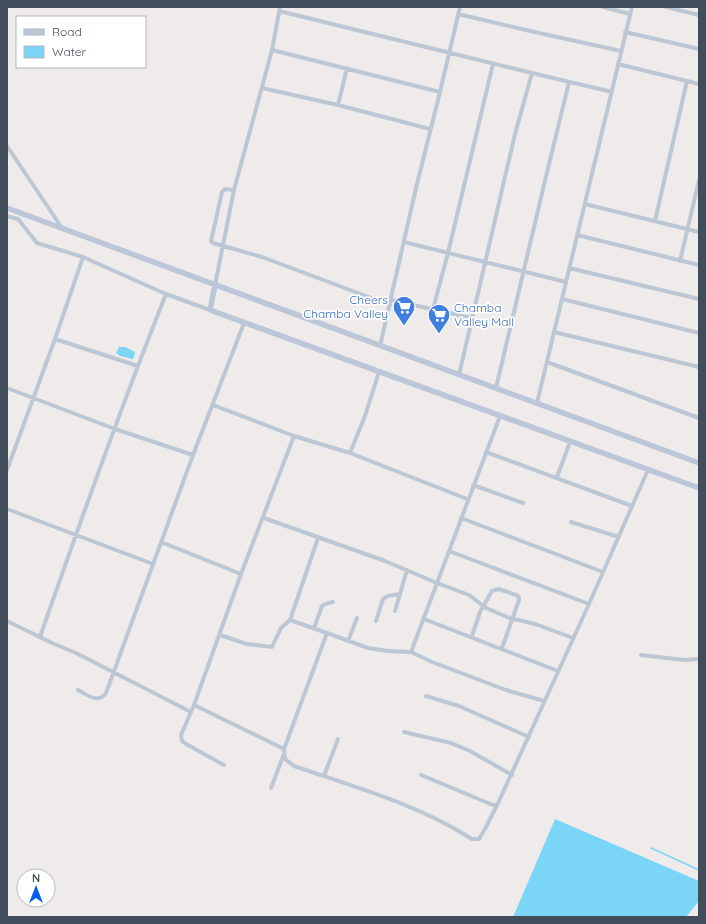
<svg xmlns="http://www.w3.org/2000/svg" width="706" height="924" viewBox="0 0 706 924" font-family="Quicksand,sans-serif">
  <rect width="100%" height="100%" fill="#efebeb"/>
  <!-- water -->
  <path fill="#7ad5f6" d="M 119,347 L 125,347 L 135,352 L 133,359 L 120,356 L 116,353 Z
    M 555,819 L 699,881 L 699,901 L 686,917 L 513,917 Z"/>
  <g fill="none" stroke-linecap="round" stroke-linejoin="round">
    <!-- stream -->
    <path stroke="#7ad5f6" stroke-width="1.5" d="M 651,848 L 699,870"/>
    <!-- street -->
    <path stroke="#bcc7d3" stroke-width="4" d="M 603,7 L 630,14
      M 666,7 L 699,15
      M 279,11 L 532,73 L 612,92
      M 458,14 L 530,31 L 621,51
      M 625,32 L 699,49
      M 272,50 L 440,92
      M 618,64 L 699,84
      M 262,88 L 338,105 L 430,129
      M 338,105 L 347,68
      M 7,146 L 62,228
      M 234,190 L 225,189 L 222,192 L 211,241 L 213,243 L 262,257 L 390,305
      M 585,204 L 699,232
      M 7,216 L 18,219 L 37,243 L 83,257 L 166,294 L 210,310
      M 655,221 L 687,81
      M 577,235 L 699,265
      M 404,242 L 566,282
      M 680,261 L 699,180
      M 569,268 L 699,299
      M 215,285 L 234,190 L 272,50 L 280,7
      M 562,299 L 699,333
      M 391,300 L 472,318
      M 433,309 L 448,253 L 493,64
      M 554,332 L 699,367
      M 55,339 L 138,366
      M 380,346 L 416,188 L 440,92 L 460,7
      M 547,362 L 699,418
      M 459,375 L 515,134 L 532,73
      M 7,388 L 115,429 L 193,455
      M 496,388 L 543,189 L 569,82
      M 537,403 L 632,7
      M 213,405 L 294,436 L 350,453 L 467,499
      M 486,452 L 632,506
      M 350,453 L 365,416 L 379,372
      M 7,470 L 55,339 L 83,257
      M 557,477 L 570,442
      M 473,485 L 523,503
      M 7,509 L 153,564
      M 264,518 L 385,561 L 437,583 L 469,595 L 486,608 L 512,619 L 519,620 L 538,625 L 573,638
      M 461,518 L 603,572
      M 571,522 L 619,537
      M 161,542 L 241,574
      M 449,551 L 589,604
      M 395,611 L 407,570
      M 424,619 L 558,671
      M 290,620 L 327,633 L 284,749 L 285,759 L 294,766 C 355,787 417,804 472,839 L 479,839 L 485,829 L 497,805
      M 7,621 L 52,643 L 76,653 L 191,712
      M 376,621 L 383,599 L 388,596 L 399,594
      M 314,628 L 322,606 L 325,604 L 333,602
      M 327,633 L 368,648 L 388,651 L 411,652 L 432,662 L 506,690 L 544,701
      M 220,635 L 247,644 L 272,647 L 281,628 L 290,620 L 318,538
      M 472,636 L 480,612 L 492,591 L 499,589 L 516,595 L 519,597 L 519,600 L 502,648
      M 40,637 C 80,522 121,407 166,294
      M 348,641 L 357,618
      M 411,652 L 500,416
      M 641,655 L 685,660 L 699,659
      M 78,690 C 87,695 99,704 106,693 L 193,455 L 244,323
      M 426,696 L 459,706 L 529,737
      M 194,705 L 284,749
      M 404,732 L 451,743 L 470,751 L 512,775
      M 224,765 L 186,744 L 182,741 L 181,735 L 194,705 L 241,574 L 294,436
      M 421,775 L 493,805 L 497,805 L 499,801 L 589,604 L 648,470
      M 324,776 L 338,739
      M 271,788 L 284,754"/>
    <!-- secondary -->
    <path stroke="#bbc7d8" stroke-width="5.5" d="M 7,208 L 699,463
      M 215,285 L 210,310 L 699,488"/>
  </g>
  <!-- icons -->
  <defs>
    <g id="supermarket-pin" transform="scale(1.15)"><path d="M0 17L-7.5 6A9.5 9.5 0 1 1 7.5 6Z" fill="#3f7fe0" stroke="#fff"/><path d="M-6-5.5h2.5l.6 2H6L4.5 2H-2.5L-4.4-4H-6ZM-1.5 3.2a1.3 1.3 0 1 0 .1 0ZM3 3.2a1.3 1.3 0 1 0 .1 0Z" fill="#fff"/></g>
  </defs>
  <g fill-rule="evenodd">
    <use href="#supermarket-pin" x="404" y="307"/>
    <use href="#supermarket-pin" x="439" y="315"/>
  </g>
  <g text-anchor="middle" stroke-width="3.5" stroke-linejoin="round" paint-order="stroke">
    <!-- shop labels -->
    <g font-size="12" fill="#366cbe" stroke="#fff" text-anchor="end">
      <text x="388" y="304">Cheers<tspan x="388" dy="14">Chamba Valley</tspan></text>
      <text x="454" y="312" text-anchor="start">Chamba<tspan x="454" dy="14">Valley Mall</tspan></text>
    </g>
  </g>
  <!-- border -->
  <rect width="706" height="924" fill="none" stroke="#424d5b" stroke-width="16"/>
  <!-- legend -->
  <rect x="16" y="16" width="130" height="52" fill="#ffffff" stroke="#b3b8bd"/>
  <rect x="24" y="29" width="20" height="6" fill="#bbc7d8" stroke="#b3b8bd"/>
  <text x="52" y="36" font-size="12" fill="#424d5b">Road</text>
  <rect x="24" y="46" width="20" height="12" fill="#7ad5f6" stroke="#b3b8bd"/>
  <text x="52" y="56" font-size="12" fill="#424d5b">Water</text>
  <!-- north arrow -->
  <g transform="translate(36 888)"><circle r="19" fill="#ffffff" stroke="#b3b8bd"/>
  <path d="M0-3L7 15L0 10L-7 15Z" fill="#045df0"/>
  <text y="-6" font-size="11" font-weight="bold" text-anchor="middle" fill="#424d5b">N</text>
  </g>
</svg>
